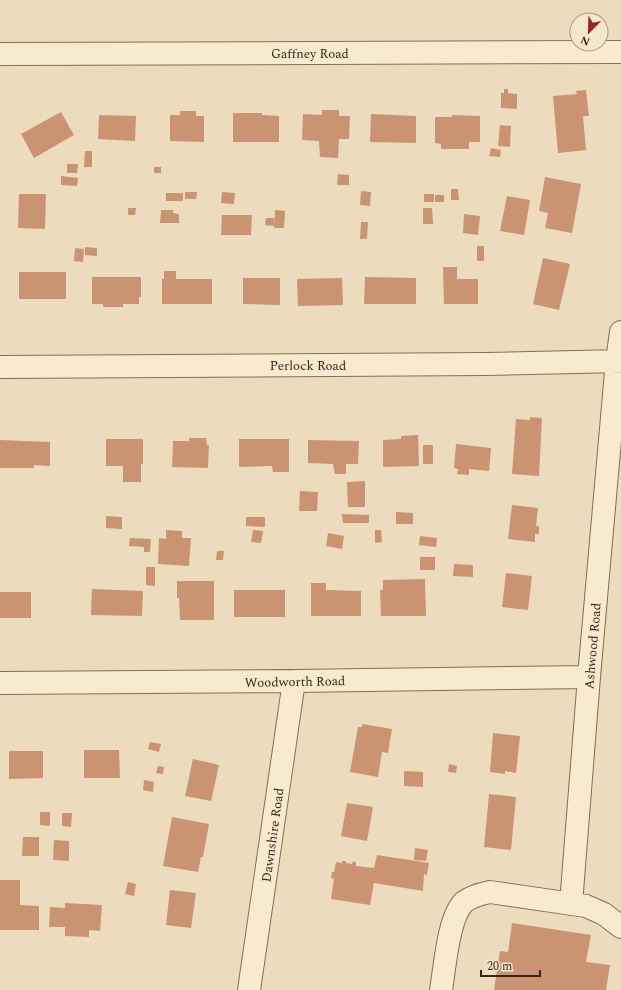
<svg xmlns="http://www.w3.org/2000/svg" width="621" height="990" viewBox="0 0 621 990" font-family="Spectral,serif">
  <rect width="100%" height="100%" fill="#ecdcbd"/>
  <!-- building -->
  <path fill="#ca9473" d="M 504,89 L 508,89 L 508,93 L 517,94 L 517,109 L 501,108 L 501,93 L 504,93 Z
    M 586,90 L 589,116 L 583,116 L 586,150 L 558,153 L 553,96 L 577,94 L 576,91 Z
    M 322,110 L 339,110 L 339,116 L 350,116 L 349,139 L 339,139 L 338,158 L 320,157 L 319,141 L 302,140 L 303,114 L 322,115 Z
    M 180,111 L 196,111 L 196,116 L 204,116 L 204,142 L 170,141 L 170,115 L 180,115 Z
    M 61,112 L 74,135 L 34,158 L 21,134 Z
    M 233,113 L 262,113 L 262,115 L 279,116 L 279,142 L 233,142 Z
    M 371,114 L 416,116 L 416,143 L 370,142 Z
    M 99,115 L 136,116 L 135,141 L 98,139 Z
    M 452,115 L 480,116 L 480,142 L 469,142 L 469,149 L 441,149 L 441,144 L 435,143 L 435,117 L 452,117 Z
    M 500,125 L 511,126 L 510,147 L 498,146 Z
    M 491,148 L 501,150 L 500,157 L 489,156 Z
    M 85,151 L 92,151 L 92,167 L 84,167 Z
    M 67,164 L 78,164 L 77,173 L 67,173 Z
    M 154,167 L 161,167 L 161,173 L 154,173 Z
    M 338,174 L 349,175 L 349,185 L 337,185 Z
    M 61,176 L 78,178 L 77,186 L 61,185 Z
    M 545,177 L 581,184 L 572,233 L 545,228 L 548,213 L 539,211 Z
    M 451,189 L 458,189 L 459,200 L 451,200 Z
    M 361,191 L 371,192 L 370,206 L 360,205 Z
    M 185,192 L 197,192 L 196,199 L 185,199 Z
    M 222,192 L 235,193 L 234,204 L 221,203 Z
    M 166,193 L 183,193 L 183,201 L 166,201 Z
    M 19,194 L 46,194 L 45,229 L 18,228 Z
    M 424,194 L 434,194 L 434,202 L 424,202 Z
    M 435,195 L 444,195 L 444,202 L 435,202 Z
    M 507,196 L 530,200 L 524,235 L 500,231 Z
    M 128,208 L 136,208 L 135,215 L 128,215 Z
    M 423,208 L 432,208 L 433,224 L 423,224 Z
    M 161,210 L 173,210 L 173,213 L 179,214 L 179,223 L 160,223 Z
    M 275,210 L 285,211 L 284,228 L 274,228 Z
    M 464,214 L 480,216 L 478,235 L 463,233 Z
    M 222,215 L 252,215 L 251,235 L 221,235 Z
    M 266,218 L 274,218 L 274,226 L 265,225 Z
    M 361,222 L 368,222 L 367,239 L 360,239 Z
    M 477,246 L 484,246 L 484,261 L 477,261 Z
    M 85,247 L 97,248 L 97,256 L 85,255 Z
    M 75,248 L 84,249 L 83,262 L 74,261 Z
    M 543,258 L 570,264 L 559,310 L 533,304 Z
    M 443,267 L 457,267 L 457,279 L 478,279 L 478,304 L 444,304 Z
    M 164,271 L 176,271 L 176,279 L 212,279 L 212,304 L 162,304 L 162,279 L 164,279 Z
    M 19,272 L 66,272 L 66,299 L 19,299 Z
    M 92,277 L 141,277 L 141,297 L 139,297 L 139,304 L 123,304 L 123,307 L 103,307 L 103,304 L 92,304 Z
    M 365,277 L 416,278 L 416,304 L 364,304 Z
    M 243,278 L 280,278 L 280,305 L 243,304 Z
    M 342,278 L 343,305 L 298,306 L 297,279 Z
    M 530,417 L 542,418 L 539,476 L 512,474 L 516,419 L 530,420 Z
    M 418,435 L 419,466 L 383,467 L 383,440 L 401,439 L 401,436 Z
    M 189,438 L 206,438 L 207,445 L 209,445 L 208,468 L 172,467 L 173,441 L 189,441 Z
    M 106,439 L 143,439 L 143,464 L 141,464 L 141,482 L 123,482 L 123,466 L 106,466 Z
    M 239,439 L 289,439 L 289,472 L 273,472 L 272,466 L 239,467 Z
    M 0,440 L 50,442 L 50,466 L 34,465 L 34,468 L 0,468 Z
    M 308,440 L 359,441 L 358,464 L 346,464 L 346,474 L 335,474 L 333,464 L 308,463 Z
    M 456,444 L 491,448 L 489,471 L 469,469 L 469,475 L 457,474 L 458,469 L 454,468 Z
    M 423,445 L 433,445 L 433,464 L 423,464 Z
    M 365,481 L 365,507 L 348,507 L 347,482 Z
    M 300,491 L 318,492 L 317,511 L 299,511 Z
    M 512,505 L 538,508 L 536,526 L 539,526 L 539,534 L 535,534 L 535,542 L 508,539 Z
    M 396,512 L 413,513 L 413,524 L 396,524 Z
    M 342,514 L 369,515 L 369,523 L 343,523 Z
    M 106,516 L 122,517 L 122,529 L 106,528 Z
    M 246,517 L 265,517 L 265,527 L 246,526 Z
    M 166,530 L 182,531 L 182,538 L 191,538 L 189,566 L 158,564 L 159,538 L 166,539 Z
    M 253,530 L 263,531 L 261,543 L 251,542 Z
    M 375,530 L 381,530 L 382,542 L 375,543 Z
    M 328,533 L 344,536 L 342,549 L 326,546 Z
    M 420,536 L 437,538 L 436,547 L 419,545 Z
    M 130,538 L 151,539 L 150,552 L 144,552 L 144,547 L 129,546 Z
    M 217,551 L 224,551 L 223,560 L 216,560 Z
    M 420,557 L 435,557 L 435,570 L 420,570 Z
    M 454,564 L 473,565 L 473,577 L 453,576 Z
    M 146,567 L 155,567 L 155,586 L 146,585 Z
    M 506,573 L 532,576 L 528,610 L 502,607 Z
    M 425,579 L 426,616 L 381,616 L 380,590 L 383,590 L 383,580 Z
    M 177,581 L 214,581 L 214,620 L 180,620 L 179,598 L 177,598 Z
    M 311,583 L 326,583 L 326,590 L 361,591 L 361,616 L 311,616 Z
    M 92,589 L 143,591 L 142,616 L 91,615 Z
    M 234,590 L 285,590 L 285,617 L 234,617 Z
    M 0,592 L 31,592 L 31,618 L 0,618 Z
    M 362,724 L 392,729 L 388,753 L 382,752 L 378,777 L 350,772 L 358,727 L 362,727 Z
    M 493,733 L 520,736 L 516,773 L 505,771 L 505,774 L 490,772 Z
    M 150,742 L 161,744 L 159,752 L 148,749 Z
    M 84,750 L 119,750 L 120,778 L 84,778 Z
    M 9,751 L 43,751 L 43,778 L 9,779 Z
    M 193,759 L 219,765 L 211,801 L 185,796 Z
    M 449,764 L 457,766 L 456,773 L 448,772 Z
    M 158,766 L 164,767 L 163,774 L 156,773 Z
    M 404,771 L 423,772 L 423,787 L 404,786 Z
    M 144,780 L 154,782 L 153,792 L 143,790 Z
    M 489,794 L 516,797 L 511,850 L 484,847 Z
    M 347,803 L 373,807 L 367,841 L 341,836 Z
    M 40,812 L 50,812 L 50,826 L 40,825 Z
    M 62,813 L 72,813 L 71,827 L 62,826 Z
    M 172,817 L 209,824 L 203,857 L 201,857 L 198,872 L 163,866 Z
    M 23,837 L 39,837 L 39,856 L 22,856 Z
    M 54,840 L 69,841 L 69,861 L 53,860 Z
    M 415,848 L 428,850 L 426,861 L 414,860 Z
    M 377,855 L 429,863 L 427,875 L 424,874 L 423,891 L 374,883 L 370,905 L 331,899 L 334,879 L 331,878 L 332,872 L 334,872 L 336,862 L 342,863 L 342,861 L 346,861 L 346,863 L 352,864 L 353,861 L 356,862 L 356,866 L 374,868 Z
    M 0,880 L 20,880 L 20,905 L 39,906 L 39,930 L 0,930 Z
    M 128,882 L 136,884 L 134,896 L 125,894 Z
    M 170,890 L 196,893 L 191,928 L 166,925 Z
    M 65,903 L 102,905 L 100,931 L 89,930 L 89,937 L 65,936 L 65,927 L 49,927 L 50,907 L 65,908 Z
    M 512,923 L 591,935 L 586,962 L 610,965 L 606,990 L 494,990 L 500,951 L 508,952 Z"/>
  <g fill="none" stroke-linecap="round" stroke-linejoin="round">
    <!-- street casing -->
    <g stroke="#846d57" stroke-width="24">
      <path id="street" d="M 0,54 L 621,52
        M 0,367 L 486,364 L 621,361
        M 0,683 L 294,681 L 589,677
        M 571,904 L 589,677 L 617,361 L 621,332
        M 249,990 L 294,681
        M 441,990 C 445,967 448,918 464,902 C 472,896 480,894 490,892 L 586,906 L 604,914 L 621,927"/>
    </g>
    <!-- street -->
    <use href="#street" stroke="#f8eacf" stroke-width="22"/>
  </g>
  <g text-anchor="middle" stroke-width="3" stroke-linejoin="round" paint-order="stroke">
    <!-- street labels -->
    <g font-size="13" fill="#33261b" stroke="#f4e7cc">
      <text x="310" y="58">Gaffney Road</text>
      <text x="308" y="370">Perlock Road</text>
      <text transform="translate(592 646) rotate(-85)" y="5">Ashwood Road</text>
      <text transform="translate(295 681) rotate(-1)" y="5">Woodworth Road</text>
      <text transform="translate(272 835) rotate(-82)" y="5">Dawnshire Road</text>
    </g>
  </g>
  <!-- north arrow -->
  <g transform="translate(589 32) rotate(203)"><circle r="19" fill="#f4e7cc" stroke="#a79a85"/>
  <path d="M0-3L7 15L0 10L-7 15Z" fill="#92282d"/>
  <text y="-6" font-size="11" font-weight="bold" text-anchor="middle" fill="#33261b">N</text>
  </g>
  <!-- scale -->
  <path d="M481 970v6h59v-6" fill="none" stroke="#33261b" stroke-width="2"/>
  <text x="487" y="970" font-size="12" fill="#33261b" stroke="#f4e7cc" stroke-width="3" paint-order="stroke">20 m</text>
</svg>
